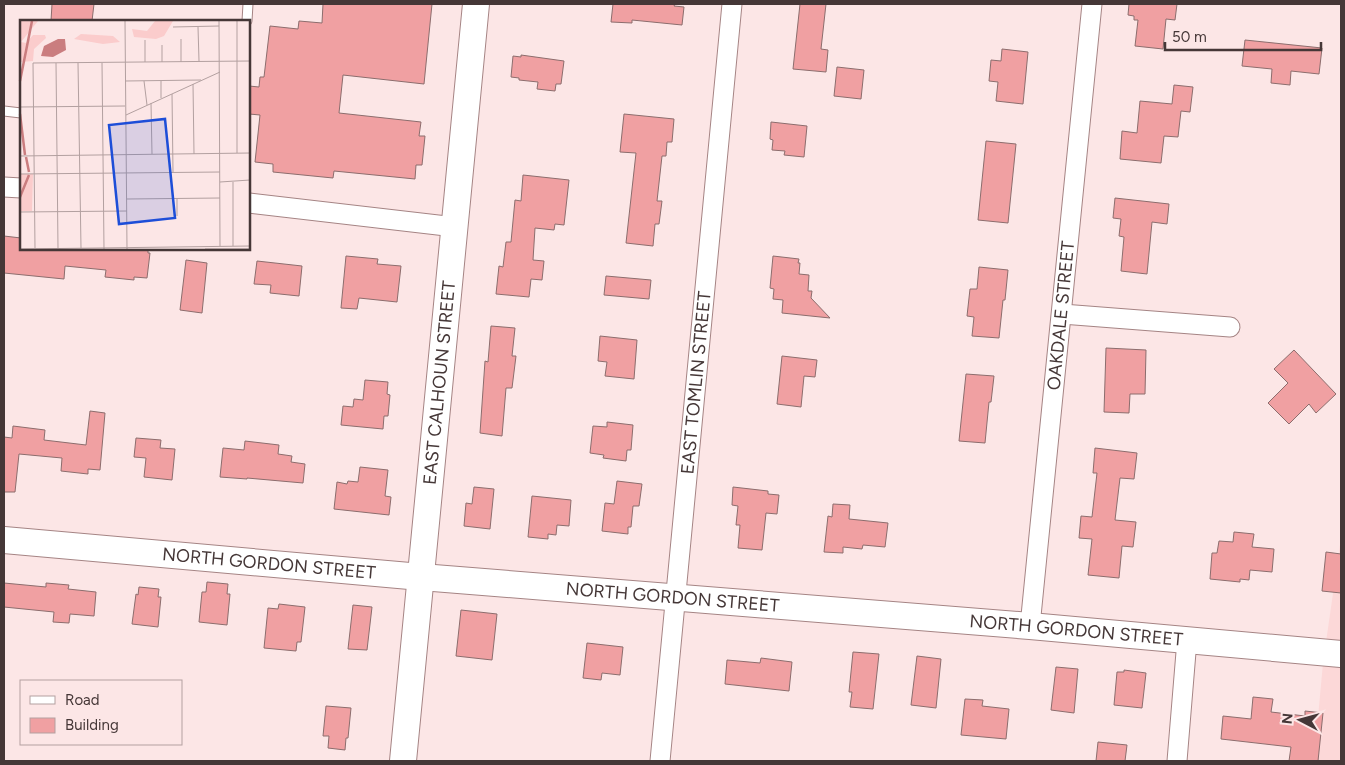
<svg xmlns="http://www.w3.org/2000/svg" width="1345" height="765" viewBox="0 0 1345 765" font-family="Figtree,sans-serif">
  <rect width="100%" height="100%" fill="#fce6e6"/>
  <!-- built -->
  <path fill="#fcd8d8" d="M 1341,538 L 1341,644 L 1326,642 Z
    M 1323,663 L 1341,665 L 1341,761 L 1314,761 Z"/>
  <!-- building -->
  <path fill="#f0a0a2" stroke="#8c6d6d" d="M 52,4 L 94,4 L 92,21 L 51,21 Z
    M 323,4 L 432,4 L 424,84 L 343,75 L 339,113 L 421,122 L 419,136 L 425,136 L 422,165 L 416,165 L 415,179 L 334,171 L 333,178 L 273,172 L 273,164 L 255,162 L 260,115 L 249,114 L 249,86 L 259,87 L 260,77 L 264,77 L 270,26 L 298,29 L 299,21 L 322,23 Z
    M 613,4 L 675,4 L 674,6 L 684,7 L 682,25 L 632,20 L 632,23 L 611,22 Z
    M 800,4 L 826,4 L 821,49 L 828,50 L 826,72 L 793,69 Z
    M 1129,4 L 1177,4 L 1175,20 L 1166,19 L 1163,49 L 1135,46 L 1138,20 L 1134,20 L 1134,16 L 1128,15 Z
    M 1245,40 L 1322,48 L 1319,74 L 1291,71 L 1290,85 L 1271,83 L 1272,69 L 1242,66 Z
    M 1002,49 L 1028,52 L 1023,104 L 996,101 L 998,82 L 989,81 L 991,60 L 1001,61 Z
    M 521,55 L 564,61 L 561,84 L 556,84 L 555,91 L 537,89 L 538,82 L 519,80 L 519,78 L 511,77 L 513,56 L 521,57 Z
    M 837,67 L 864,70 L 861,99 L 834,96 Z
    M 1174,85 L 1193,87 L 1190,112 L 1181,111 L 1178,137 L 1164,136 L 1161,163 L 1120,159 L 1122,131 L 1137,133 L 1140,101 L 1172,104 Z
    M 624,114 L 674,119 L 672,142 L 667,142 L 666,156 L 662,156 L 657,201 L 662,201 L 659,224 L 655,224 L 653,246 L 626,243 L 636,153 L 620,152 Z
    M 771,122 L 807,126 L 804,157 L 784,155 L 785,151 L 772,150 L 773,140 L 770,139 Z
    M 986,141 L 1016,144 L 1008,223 L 978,220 Z
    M 523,175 L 569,180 L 564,225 L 555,224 L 554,230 L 535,228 L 533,260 L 544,261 L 542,280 L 531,279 L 529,297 L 496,294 L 499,266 L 503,267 L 506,242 L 511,242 L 515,200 L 521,201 Z
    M 1115,198 L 1169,204 L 1167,224 L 1152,222 L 1147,274 L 1121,271 L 1124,237 L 1119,236 L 1121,219 L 1113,218 Z
    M 4,236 L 21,238 L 21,249 L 148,249 L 148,253 L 150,253 L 147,278 L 134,277 L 134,280 L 105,277 L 106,270 L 65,266 L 64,279 L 4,273 Z
    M 346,256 L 378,259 L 377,264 L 401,266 L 397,302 L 359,298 L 357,309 L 341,308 Z
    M 773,256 L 799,259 L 798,263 L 800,263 L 799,274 L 809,275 L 808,291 L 812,291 L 811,298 L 830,318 L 782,313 L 783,300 L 773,299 L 774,289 L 770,288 Z
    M 186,260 L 207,263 L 202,313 L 180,310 Z
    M 257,261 L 302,266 L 299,296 L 270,293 L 271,285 L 254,284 Z
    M 979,267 L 1008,270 L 1005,300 L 1003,300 L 999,338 L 972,336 L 974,317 L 967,316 L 970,289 L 977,289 Z
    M 606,276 L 651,280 L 649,299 L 604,295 Z
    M 491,326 L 515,328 L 512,356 L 516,356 L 512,388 L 506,388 L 502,436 L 480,433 L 485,361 L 488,362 Z
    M 600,336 L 637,340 L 634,379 L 605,376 L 607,362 L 598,361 Z
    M 1106,348 L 1146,350 L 1145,394 L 1130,394 L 1129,413 L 1104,412 Z
    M 1294,350 L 1336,394 L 1316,413 L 1309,404 L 1289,424 L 1268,403 L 1288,383 L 1274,369 Z
    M 782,356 L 817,360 L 815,377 L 804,376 L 801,407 L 777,404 Z
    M 966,374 L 994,376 L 991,402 L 989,402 L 985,443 L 959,441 Z
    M 365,380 L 388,382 L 387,394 L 390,395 L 388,416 L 384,416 L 383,429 L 341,425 L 343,406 L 353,407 L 354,399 L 363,400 Z
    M 90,411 L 105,413 L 100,470 L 88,469 L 88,474 L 61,471 L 62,458 L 19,454 L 15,492 L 4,492 L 4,437 L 12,438 L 13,426 L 45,430 L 44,440 L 86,445 Z
    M 607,422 L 633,425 L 631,450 L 627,450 L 626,461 L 603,458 L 604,455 L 590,453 L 593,426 L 607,427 Z
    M 136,438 L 161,440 L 160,448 L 175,449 L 172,480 L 144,477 L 146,458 L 134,457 Z
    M 245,441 L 279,445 L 278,454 L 292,456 L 291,462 L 305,464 L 303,483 L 247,478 L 247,479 L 220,477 L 223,448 L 244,450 Z
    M 1095,448 L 1137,453 L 1134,479 L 1120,478 L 1115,520 L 1136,522 L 1133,547 L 1122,546 L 1119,578 L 1088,575 L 1092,539 L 1079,538 L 1081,516 L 1092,517 L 1097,473 L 1093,473 Z
    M 360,467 L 388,470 L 385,496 L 391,497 L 389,515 L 334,509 L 337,482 L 347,484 L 348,481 L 358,482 Z
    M 617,481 L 642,484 L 639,506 L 633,506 L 631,527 L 628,527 L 628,534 L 602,531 L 605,503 L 614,504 Z
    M 474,487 L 494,489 L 490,529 L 464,526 L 466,503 L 472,504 Z
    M 733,487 L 768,491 L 768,494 L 779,495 L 777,514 L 766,513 L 762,550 L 738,548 L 740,525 L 736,525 L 738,506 L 732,505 Z
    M 532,496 L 571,500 L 569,526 L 557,525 L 556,535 L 548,534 L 548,539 L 528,537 Z
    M 833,504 L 850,505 L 849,519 L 888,523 L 885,547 L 863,545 L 862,549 L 843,547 L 843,553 L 824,552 L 828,516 L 832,517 Z
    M 1234,532 L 1254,534 L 1252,547 L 1274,549 L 1272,572 L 1250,570 L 1249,580 L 1240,579 L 1240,582 L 1210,579 L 1212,553 L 1217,553 L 1219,541 L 1233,542 Z
    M 1326,552 L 1341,554 L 1341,593 L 1322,591 Z
    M 207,582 L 228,584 L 227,594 L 230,594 L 227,625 L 199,622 L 202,592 L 206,592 Z
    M 4,583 L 46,587 L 46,583 L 69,585 L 68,589 L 96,592 L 94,616 L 70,614 L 69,623 L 53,622 L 54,612 L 4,607 Z
    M 139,587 L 159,589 L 158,597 L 161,597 L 158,627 L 132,624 L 136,594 L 138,595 Z
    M 279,604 L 305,607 L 301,642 L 297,642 L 296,651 L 264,648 L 268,608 L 278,609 Z
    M 353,605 L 372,607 L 367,650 L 348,649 Z
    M 461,610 L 497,614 L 492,660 L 456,656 Z
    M 587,643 L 623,647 L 620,675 L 602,673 L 601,680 L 583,678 Z
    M 853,652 L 879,654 L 873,709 L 850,707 L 852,692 L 849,692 Z
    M 917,656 L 941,659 L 936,708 L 911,705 Z
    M 761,658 L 792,662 L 789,691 L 725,684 L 727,660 L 760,663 Z
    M 1056,667 L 1078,669 L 1074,713 L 1051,710 Z
    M 1124,670 L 1146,673 L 1142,708 L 1114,705 L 1117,672 L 1124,672 Z
    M 1253,697 L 1273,699 L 1271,712 L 1305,716 L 1305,711 L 1323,713 L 1318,761 L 1289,761 L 1291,747 L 1221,739 L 1223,716 L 1251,719 Z
    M 965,699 L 983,700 L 982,706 L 1009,709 L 1006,739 L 961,735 Z
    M 326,706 L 351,708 L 348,738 L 346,738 L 345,750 L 328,748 L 329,736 L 323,736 Z
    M 1098,742 L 1127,745 L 1125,761 L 1096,761 Z"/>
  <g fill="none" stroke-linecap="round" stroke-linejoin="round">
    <!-- lane casing -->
    <g stroke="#a58484" stroke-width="11">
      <path id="lane" d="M 247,21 L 248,4
        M 4,111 L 21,113"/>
    </g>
    <!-- street casing -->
    <g stroke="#a58484" stroke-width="21">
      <g id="street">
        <path d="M 4,187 L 21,188"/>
        <path d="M 249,203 L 455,227"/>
        <path d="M 1062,314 L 1230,327"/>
        <path id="s1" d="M 1030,626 L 1092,4"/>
        <path id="s2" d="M 660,761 L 732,4"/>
        <path d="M 1177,761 L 1187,640"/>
      </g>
    </g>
    <!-- secondary casing -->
    <g stroke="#a58484" stroke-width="28">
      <g id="secondary">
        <path id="s3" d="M 4,540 L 421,577 L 1030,626 L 1341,654"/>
        <path id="s4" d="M 403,761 L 476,4"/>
      </g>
    </g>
    <!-- lane -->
    <use href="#lane" stroke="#fff" stroke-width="9"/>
    <!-- street -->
    <use href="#street" stroke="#fff" stroke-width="19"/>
    <!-- secondary -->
    <use href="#secondary" stroke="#fff" stroke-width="26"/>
  </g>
  <g text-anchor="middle" stroke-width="4" stroke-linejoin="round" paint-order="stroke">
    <!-- street labels -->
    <g font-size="18" fill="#453737" stroke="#fce6e6">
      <text dy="6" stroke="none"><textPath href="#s1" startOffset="312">OAKDALE STREET</textPath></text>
      <text dy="6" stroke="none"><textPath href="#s4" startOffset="380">EAST CALHOUN STREET</textPath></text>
      <text dy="6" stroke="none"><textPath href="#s2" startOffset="380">EAST TOMLIN STREET</textPath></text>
      <text dy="6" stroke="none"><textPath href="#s3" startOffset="266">NORTH GORDON STREET</textPath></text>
      <text dy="6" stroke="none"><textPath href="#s3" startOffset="671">NORTH GORDON STREET</textPath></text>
      <text dy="6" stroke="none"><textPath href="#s3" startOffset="1076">NORTH GORDON STREET</textPath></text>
    </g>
  </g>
  <!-- overview -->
  <g transform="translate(20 20)">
    <rect width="230" height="230" fill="#fce6e6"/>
    <path d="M 0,1 L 18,1 L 1,22 L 6,23 L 13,15 L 25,15 L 26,18 L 14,29 L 13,41 L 0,42 ZM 135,1 L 153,1 L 144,16 L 136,19 L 114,17 L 112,9 L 127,11 ZM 61,14 L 93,16 L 100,22 L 83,24 L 54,19 ZM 0,154 L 13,154 L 12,191 L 0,191 Z" fill="#fbcccc"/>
    <path d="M 38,19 L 45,19 L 46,30 L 33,37 L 21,36 L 24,26 Z" fill="#ca7d7f"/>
    <path fill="none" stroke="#ca7d7f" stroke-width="2.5" d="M 0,61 L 12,1M 0,94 L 5,135M 6,137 L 9,152M 0,177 L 9,155"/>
    <path fill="none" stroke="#b3a0a0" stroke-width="1" d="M 105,1 L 107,229M 199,1 L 200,226M 217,1 L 217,133M 153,7 L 199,6M 178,7 L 179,41M 161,19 L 161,42M 125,20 L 125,42M 142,25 L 142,42M 36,43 L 38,228M 58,43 L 61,228M 82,43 L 84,229M 105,61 L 181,60M 124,61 L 127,85M 141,61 L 141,78M 173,64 L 174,134M 152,74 L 153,152M 131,83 L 132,134M 0,87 L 105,86M 106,95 L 200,52M 0,136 L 230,133M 0,154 L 200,152M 200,162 L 230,160M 107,179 L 200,178M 0,192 L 107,191M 157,196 L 157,179M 213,226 L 213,162M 15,228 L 13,43 L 230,41M 0,229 L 230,226M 185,229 L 230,229"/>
    <path fill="#1d4ed8" fill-opacity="0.15" stroke="#1d4ed8" stroke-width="2.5" d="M 145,99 L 155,198 L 99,204 L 89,105 Z"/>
    <rect width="230" height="230" fill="none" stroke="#453737" stroke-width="2.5"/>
  </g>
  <!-- border -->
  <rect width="1345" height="765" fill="none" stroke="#453737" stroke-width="10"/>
  <!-- legend -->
  <rect x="20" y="680" width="162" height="65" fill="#fce6e6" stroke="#b3a0a0"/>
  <rect x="30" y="696" width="25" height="8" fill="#ffffff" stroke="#b3a0a0"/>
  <text x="65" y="705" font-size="15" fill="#453737">Road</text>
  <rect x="30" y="718" width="25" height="15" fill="#f0a0a2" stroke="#b3a0a0"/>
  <text x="65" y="730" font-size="15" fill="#453737">Building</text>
  <!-- north arrow -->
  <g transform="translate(1300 720) rotate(276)" stroke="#fce6e6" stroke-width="4" paint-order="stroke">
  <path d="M0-4L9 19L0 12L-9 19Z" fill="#453737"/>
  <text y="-8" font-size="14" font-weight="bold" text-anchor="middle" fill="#453737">N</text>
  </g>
  <!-- scale -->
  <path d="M1165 42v8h156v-8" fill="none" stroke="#453737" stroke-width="2.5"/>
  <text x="1172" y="42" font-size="15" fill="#453737" stroke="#fce6e6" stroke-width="4" paint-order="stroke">50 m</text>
</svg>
